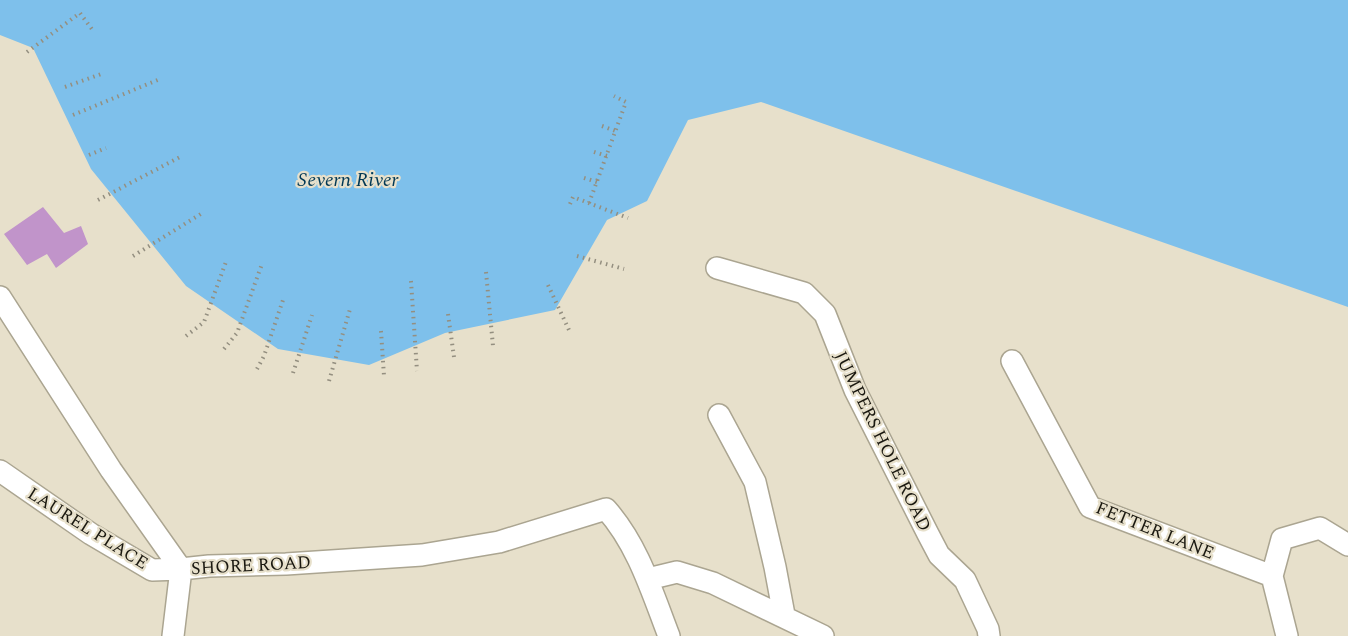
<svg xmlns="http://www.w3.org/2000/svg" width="1348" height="636" viewBox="0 0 1348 636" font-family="Spectral,serif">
  <rect width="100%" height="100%" fill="#e7e0cb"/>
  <!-- water -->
  <path fill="#7ec0eb" d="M 0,0 L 1348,0 L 1348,307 L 761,102 L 688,120 L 647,201 L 607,220 L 555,310 L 445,333 L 369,365 L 278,349 L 186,286 L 91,169 L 33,48 L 0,35 Z"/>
  <!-- building -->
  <path fill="#c194ca" d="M 43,207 L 64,233 L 81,226 L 88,244 L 56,268 L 47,254 L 27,265 L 4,234 Z"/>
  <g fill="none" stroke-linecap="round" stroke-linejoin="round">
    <!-- minor casing -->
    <g stroke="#aba591" stroke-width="24">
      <path id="minor" d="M 717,268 L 804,293 L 825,314 L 855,390 L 928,534 L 939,555 L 965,580 L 988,629 L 989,636
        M 0,297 L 111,470 L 181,569 L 209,566 L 286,564 L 422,555 L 499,542 L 606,509 C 638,545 652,592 669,636
        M 1012,361 L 1090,507 L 1272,576
        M 719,415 L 755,482 L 775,567 L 784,615
        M 0,471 L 91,534 L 152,570 L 181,569 L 173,636
        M 648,579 L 677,572 L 713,583 L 823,636
        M 1287,636 L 1272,576 L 1282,539 L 1320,528 L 1348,545"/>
    </g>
    <!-- path -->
    <path stroke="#948f80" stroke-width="4" stroke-dasharray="1.5 4.5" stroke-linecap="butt" d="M 27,52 L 80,13 L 94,32
      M 65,87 L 101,74
      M 73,115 L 160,79
      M 602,126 L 616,131
      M 594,152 L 607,156
      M 89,155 L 106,148
      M 584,178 L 597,182
      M 98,200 L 182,156
      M 589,203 L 626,102 L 614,96
      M 570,204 L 573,197 L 628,218
      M 133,256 L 204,212
      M 577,256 L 624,269
      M 486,272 L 493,346
      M 411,281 L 417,371
      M 548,285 L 569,330
      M 448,314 L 454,357
      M 381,331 L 384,376
      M 186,336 L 204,322 L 227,259
      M 224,349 L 237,333 L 262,264
      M 257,369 L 264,356 L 283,300
      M 293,373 L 312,315
      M 329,381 L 350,309"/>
    <!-- minor -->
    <use href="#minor" stroke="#fff" stroke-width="21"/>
  </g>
  <g text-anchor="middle" stroke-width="4.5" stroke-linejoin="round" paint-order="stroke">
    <!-- street labels -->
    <g font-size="18" fill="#1a1810" stroke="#e7e0cb">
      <text transform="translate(883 441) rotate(64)" y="6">JUMPERS HOLE ROAD</text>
      <text transform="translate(88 528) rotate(32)" y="6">LAUREL PLACE</text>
      <text transform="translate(1155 530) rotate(22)" y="6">FETTER LANE</text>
      <text transform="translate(251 565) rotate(-3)" y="6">SHORE ROAD</text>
    </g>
    <!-- water labels -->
    <g font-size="20" font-style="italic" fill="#003855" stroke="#e7e0cb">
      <text x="348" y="186">Severn River</text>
    </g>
  </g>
</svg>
